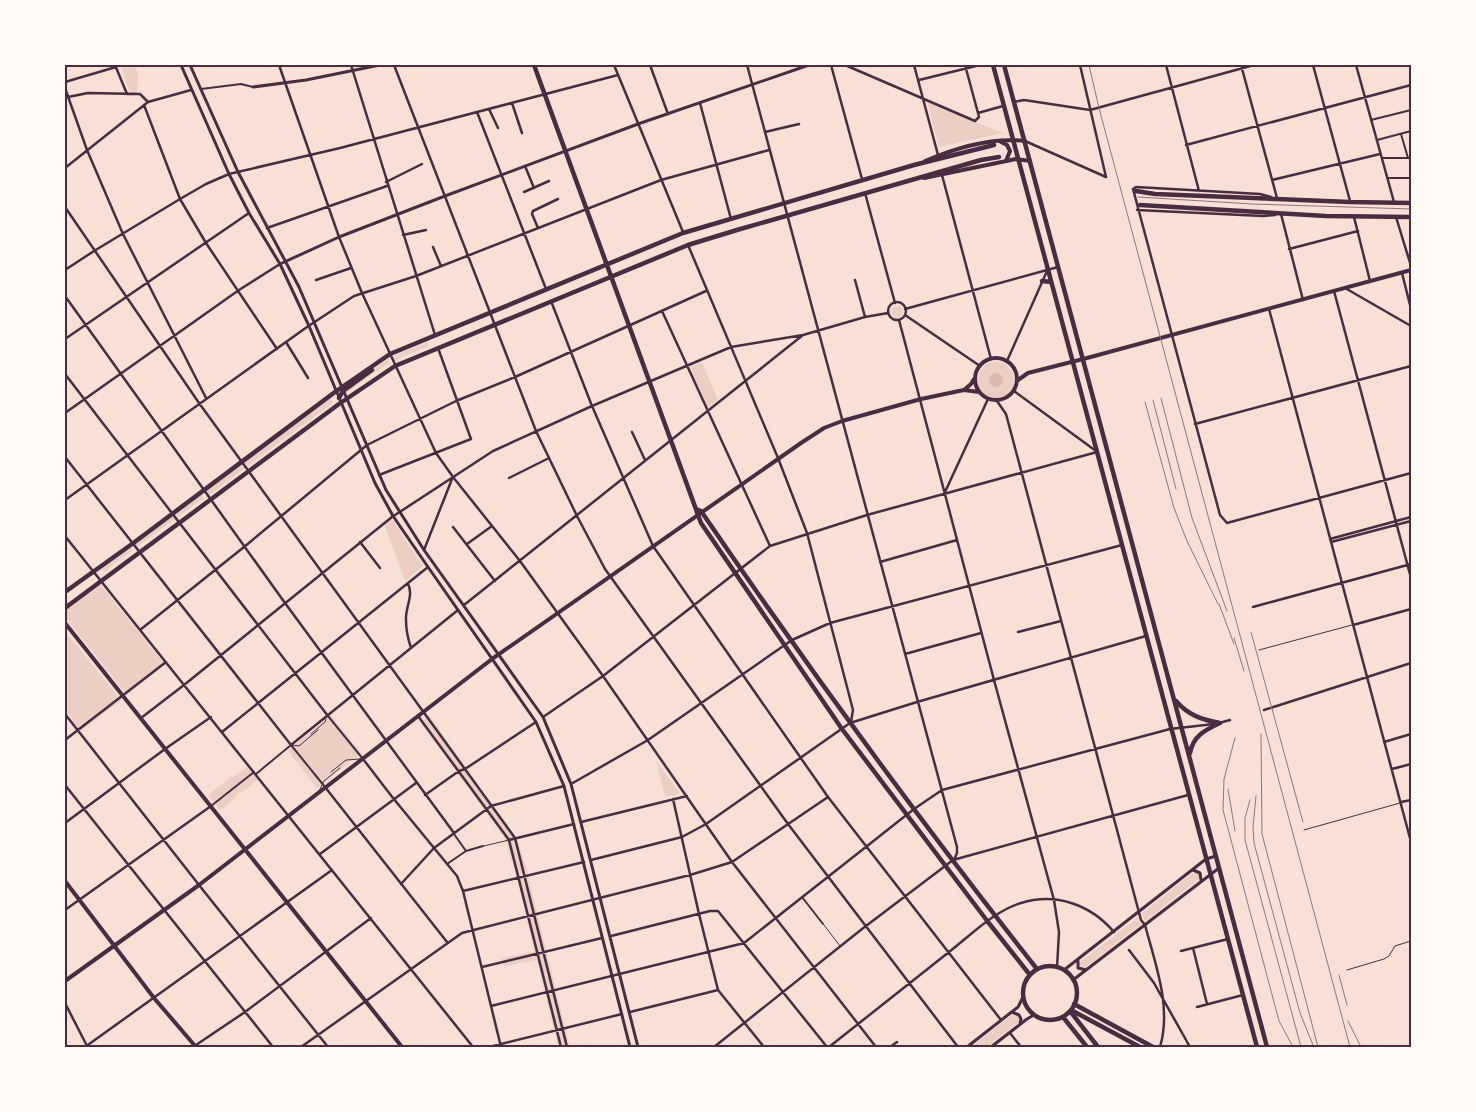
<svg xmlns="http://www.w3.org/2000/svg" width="1476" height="1112" viewBox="0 0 1476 1112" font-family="Jost,sans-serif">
  <rect width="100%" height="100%" fill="#f7e1d7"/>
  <!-- green -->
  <path fill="#ebcfc5" d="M 128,65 L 135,65 L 138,74 L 137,93 L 130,93 L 121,67 Z
    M 927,102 L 1003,133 L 939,147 Z
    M891 312a6 6 0 1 1 12 0a6 6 0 1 1-12 0Z
    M 427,342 L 429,346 L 394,361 L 392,357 Z
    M 388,359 L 390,363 L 376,371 L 346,394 L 345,391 Z
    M 702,362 L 718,400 L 708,407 L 690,367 Z
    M978 380a18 18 0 1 1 36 0a18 18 0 1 1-36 0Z
    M 331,398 L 333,403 L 247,467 L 244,462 Z
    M 241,465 L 244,469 L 208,496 L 205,492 Z
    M 202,494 L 204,498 L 178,517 L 175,513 Z
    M 172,515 L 175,519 L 137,547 L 134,543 Z
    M 391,518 L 423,566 L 405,581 L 384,524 Z
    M 130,547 L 133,550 L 104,572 L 101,568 Z
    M 99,583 L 165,664 L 127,695 L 65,617 L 65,609 Z
    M 65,631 L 121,700 L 81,731 L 65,710 Z
    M 331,715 L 361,753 L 317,788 L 288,751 Z
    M 429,715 L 518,842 L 526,867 L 570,1047 L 558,1047 L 537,960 L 504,966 L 501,959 L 534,951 L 516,874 L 504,837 L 420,722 Z
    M 656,760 L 679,792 L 679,794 L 665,797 Z
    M 247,767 L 258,780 L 241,793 L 240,792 L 235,796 L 235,798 L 220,810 L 208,795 L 232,776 L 233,777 Z
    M 1194,872 L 1199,874 L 1199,879 L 1145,921 L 1141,914 Z
    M 1138,917 L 1141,924 L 1085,968 L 1079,967 L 1080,962 Z
    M 1014,1013 L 1019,1016 L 1020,1021 L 987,1047 L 971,1047 Z"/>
  <!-- water -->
  <path fill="#dcb8b0" d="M989 380a7 7 0 1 1 14 0a7 7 0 1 1-14 0Z"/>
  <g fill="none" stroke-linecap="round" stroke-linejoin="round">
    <!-- service -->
    <path stroke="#4a2c40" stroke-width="1" d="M 116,67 L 123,65
      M 1259,650 L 1352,625
      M 311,734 L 325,722 L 326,719
      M 292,745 L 299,746 L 318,730
      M 331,772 L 346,760 L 360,759
      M 319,791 L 324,781 L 340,768
      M 1304,830 L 1400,803
      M 484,846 L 509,840
      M 824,925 L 840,946
      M 1347,970 L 1384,959 L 1389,956 L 1395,946 L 1411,941"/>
    <!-- pedestrian -->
    <path stroke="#4a2c40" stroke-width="2" d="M 201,89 L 241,84 L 253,87
      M 1371,120 L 1411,110
      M 1401,134 L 1408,158
      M 1377,140 L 1411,131
      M 1382,158 L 1411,158
      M 1388,178 L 1411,178
      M 328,716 L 363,759
      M 256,774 L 291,745 L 325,787
      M 211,806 L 254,772
      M 454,834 L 466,851
      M 447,864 L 466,851 L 483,846
      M 802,897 L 823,924"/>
    <!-- minor -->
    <path stroke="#4a2c40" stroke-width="2.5" d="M 115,65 L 127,94
      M 279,65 L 339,237 L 362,293 L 436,453 L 453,477 L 520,561 L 603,676 L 732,862 L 876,1047
      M 351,65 L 435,335
      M 394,65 L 536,431 L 577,516 L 605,569 L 788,824 L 958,1047
      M 614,65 L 683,232
      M 650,65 L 668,114
      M 747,65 L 957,847 L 957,853 L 954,860
      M 831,65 L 862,179
      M 845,65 L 975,121 L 979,117 L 978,113 L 965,65
      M 914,65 L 938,155
      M 1080,65 L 1106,177
      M 1166,65 L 1199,191
      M 1241,65 L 1277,198
      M 1313,65 L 1350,201
      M 1356,65 L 1394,202
      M 919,80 L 980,65
      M 65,82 L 116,67
      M 65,88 L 87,150 L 123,234 L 206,398
      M 68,97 L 88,93 L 140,94 L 148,102 L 191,90
      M 1014,102 L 1024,100 L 1090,110 L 1254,65
      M 512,103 L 522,133
      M 700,103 L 731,219
      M 144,105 L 180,199 L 206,243 L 277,349
      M 489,109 L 498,128
      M 477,112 L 546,289
      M 978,113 L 1003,106
      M 765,132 L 799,124
      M 1025,141 L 1106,177
      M 1186,145 L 1411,85
      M 525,166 L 534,188
      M 65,168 L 148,102
      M 942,175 L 991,359
      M 1272,180 L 1380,154
      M 386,182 L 422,164
      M 524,192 L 549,181
      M 865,193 L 895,303
      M 1271,197 L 1260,194 L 1136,187 L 1133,189 L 1220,515 L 1227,523 L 1411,473
      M 65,207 L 199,403 L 515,838 L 567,1047
      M 1137,210 L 1263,216 L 1275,215
      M 1281,214 L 1303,300
      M 1354,217 L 1370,281
      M 1396,217 L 1411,266
      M 267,228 L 387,186
      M 538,228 L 532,214 L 533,211 L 558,199
      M 403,235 L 426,230
      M 688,245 L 778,458 L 807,533 L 853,710 L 851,722
      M 433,247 L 441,266
      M 1289,249 L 1358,231
      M 65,270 L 94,251 L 180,199 L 206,184 L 229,174 L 340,148 L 618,75
      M 1402,273 L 1411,309
      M 316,280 L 351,268
      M 855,280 L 865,317
      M 1345,288 L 1411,326
      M 1334,291 L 1411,578
      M 65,296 L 285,603 L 454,833
      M 551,301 L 592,406 L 653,546 L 828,797 L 1001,1020
      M888 311a9 9 0 1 1 18 0a9 9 0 1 1-18 0Z
      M 905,309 L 1058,267
      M 1269,309 L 1411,842
      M 662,311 L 770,546
      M 905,315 L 980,366
      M 899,320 L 994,680 L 1054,900 L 1059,932 L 1057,968
      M 65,339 L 249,213
      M 286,342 L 308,378
      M 1007,361 L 1047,271
      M 65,374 L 328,716
      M 1014,391 L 1096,451
      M 997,401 L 1006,414 L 1141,920 L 1145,925 C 1155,963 1172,1007 1160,1047
      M 65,413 L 239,290 L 280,264
      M 1195,424 L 1411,366
      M 632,432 L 645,460
      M 65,457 L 291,745 L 458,610
      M 379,475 L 471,439 L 438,348
      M 509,478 L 549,458
      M 945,492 L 988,399
      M 65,500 L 307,327 L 354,296 L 416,276 L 661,180 L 769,150
      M 453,527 L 495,581
      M 65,536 L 473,1047
      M 1330,539 L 1411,517
      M 360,542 L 380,568
      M 1331,542 L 1411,521
      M 467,544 L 492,526
      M 424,550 L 452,479
      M 880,562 L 957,540
      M 408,584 C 414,595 405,608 406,620 C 406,629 408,639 411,648
      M 464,605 L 803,335
      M 1253,607 L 1411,564
      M 1353,625 L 1411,609
      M 140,630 L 244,547 L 367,445 L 456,401 L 515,377 L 706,291
      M 1018,632 L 1061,621
      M 905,654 L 981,633
      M 1264,710 L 1411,663
      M 65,714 L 199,885 L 328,1047
      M 418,716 L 509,840 L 561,1047
      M 543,717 L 603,676 L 770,546 L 867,515 L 1097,452
      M 141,718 L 184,685 L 392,517 L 493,451 L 592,406 L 731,347 L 803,335 L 865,317 L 888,313
      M 1219,723 L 1230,720
      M 222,732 L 428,567
      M 65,740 L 166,662
      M 1384,742 L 1411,734
      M 363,759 L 393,798 L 457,876 L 463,891 L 501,1047
      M 1392,769 L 1411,764
      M 571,784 L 648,740 L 792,640 L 830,623 L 1122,545
      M 65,785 L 273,1047
      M 325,787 L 447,942
      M 425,795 L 459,771 L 465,769 L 536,722
      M 673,799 L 699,914 L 718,990 L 764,1047
      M 1401,802 L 1411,800
      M 581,822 L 687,796
      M 65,823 L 165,749 L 211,717
      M 509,840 L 574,824
      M 320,854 L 416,783
      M 591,860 L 682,837 L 706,824 L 850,723 L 917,702 L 1146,636
      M 401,884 L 434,848 L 491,806 L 564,786
      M 463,891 L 584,862
      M 65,910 L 211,806
      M 611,936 L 710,911 L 718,911 L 827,1047
      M 1193,948 L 1207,1004
      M 1129,950 L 1154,983 L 1190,1047
      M 1181,951 L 1228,939
      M 482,967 L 602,938
      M 65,1003 L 87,1046
      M 491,1006 L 744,943 L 914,809 L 942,790 L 1170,729 L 1214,724
      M 1197,1007 L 1243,995
      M 630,1012 L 718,990
      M 1010,1033 L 1021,1047
      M 85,1047 L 332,870
      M 193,1047 L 245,1012 L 371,918
      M 301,1047 L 462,933 L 690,875 L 732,862 L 828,797
      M 489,1047 L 622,1014
      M 714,1047 L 862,929 L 953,860 L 1188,795
      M 829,1047 C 869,1015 909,984 949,952 C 971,935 994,911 1021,903 C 1056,892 1091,905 1114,932
      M 890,1047 L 897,1042"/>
    <!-- tertiary -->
    <path stroke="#4a2c40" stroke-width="3" d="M 181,65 L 229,174 L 249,213 L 280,264 L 309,326 L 375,483 L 393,516 L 428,567 L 536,722 L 564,786 L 630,1047
      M 190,65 L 238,172 L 299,287 L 386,490 L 424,550 L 543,717 L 571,784 L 638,1047
      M 253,87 L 306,80 L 380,65
      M 280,264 L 339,237 L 445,196 L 638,124 L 809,65
      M 1193,870 L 1200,873 L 1201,880
      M 1078,961 L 1078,968 L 1086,970
      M 1064,970 L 1206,859 L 1216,856
      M 1073,980 L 1219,868
      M 1012,1012 L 1019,1015 L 1021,1019 L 1020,1023
      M 967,1047 L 1018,1007 L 1023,997
      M 991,1047 L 1027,1019 L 1034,1015"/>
    <!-- secondary -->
    <path stroke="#4a2c40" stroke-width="4" d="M 1001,142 L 1007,145 L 1010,151 L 1006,161
      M 925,161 C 955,148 992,137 1025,141
      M 924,178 L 1016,159 L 1030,161
      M975 379a21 21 0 1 1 42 0a21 21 0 1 1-42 0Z
      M 1018,380 L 1028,373 L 1087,358 L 1411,270
      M 964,390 L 971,384 L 974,379
      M 65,623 L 402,1047
      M 65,881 L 154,998 L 196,1047
      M 65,981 L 199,885 L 492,659 L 801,443 L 824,428 L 842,421 L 921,399 L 964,390 L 979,392"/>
    <!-- primary -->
    <path stroke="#4a2c40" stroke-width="4.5" d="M 534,65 L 701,523 L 842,729 L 988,922 L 1030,975
      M 993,65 L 1257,1047
      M 1004,65 L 1267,1047
      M 1136,191 L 1155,194 L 1350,202 L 1411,203
      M 1140,205 L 1326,216 L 1411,217
      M 1042,281 L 1051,282
      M 339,398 L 343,391 L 372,370
      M 696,509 L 701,511 C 808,668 920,821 1037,969
      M 65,592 L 132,544 L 335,392 L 390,354 L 683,233 L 914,165 L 994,145
      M 65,608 L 339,404 L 395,366 L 688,245 L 737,230 L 981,160 L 999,157
      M 1176,701 C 1188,715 1202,720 1220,723
      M 1190,753 C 1193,736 1205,730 1220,723
      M1023 993a27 27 0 1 1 54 0a27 27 0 1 1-54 0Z
      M 1074,1004 L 1153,1047
      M 1071,1010 L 1140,1047
      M 1070,1011 L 1098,1047
      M 1063,1017 L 1087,1047"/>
    <!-- tram -->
    <path stroke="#8f747c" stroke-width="1" d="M 1138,197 L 1252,204 L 1411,209"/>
    <!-- rail -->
    <path stroke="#8f747c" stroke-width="1" d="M 1089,65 L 1099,108 L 1350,1047
      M 1161,398 L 1192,518 L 1227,611
      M 1153,400 L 1176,489
      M 1145,402 L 1174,508 L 1187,541 L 1218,604
      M 1219,604 L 1234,644
      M 1251,632 L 1303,822
      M 1234,638 L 1244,671
      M 1261,734 L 1262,834 L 1318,1047
      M 1235,738 L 1224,779 L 1223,810 L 1279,1021 L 1293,1047
      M 1228,789 L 1235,831
      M 1256,796 L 1253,827 L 1254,843 L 1300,1013 L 1313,1045
      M 1250,800 L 1245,818 L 1245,840 L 1301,1047
      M 1339,975 L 1347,1005
      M 1348,1021 L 1361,1047"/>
  </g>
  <!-- border -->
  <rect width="1476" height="1112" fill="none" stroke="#fffaf5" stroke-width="132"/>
  <rect x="66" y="66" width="1344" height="980" fill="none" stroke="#4a2c40" stroke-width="2"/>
</svg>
